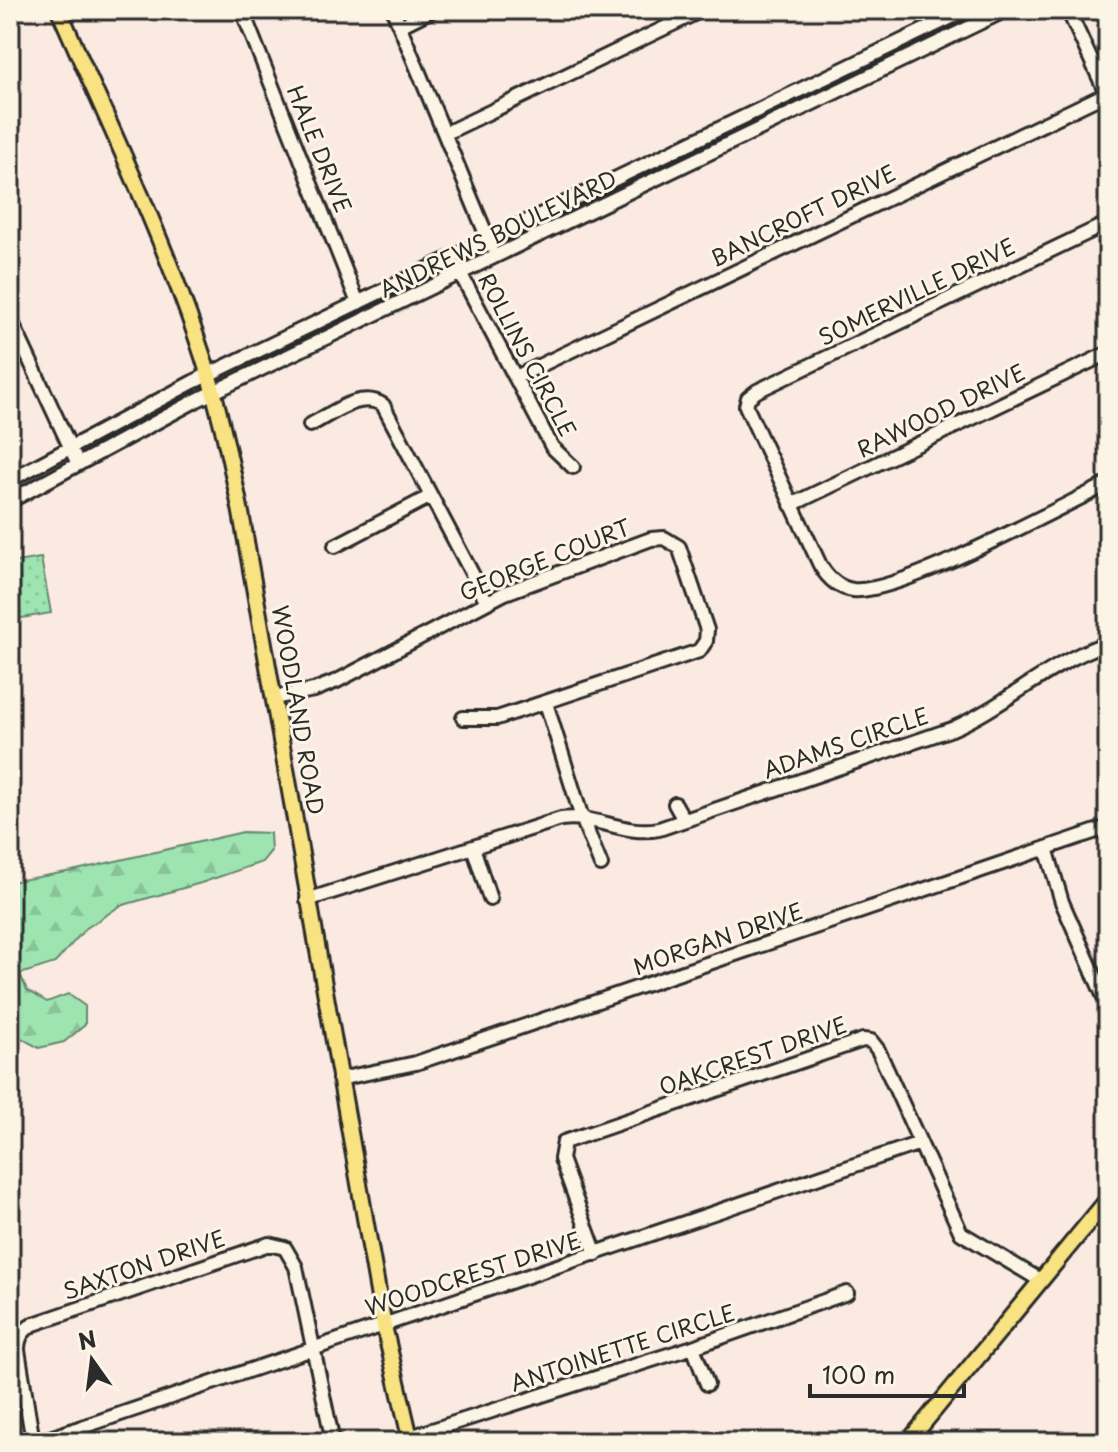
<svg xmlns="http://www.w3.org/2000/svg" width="1118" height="1452" viewBox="0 0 1118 1452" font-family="'Playpen Sans',sans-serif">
  <defs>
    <pattern id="forest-firs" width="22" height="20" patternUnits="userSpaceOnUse" patternTransform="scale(2)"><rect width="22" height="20" fill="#9ee4b1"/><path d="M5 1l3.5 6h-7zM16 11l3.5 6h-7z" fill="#88c498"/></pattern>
    <pattern id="park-dots" width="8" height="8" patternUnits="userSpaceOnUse" patternTransform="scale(2)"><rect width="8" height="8" fill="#9ee4b1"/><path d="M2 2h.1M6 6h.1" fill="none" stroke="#88c498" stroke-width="1.8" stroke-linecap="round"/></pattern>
  </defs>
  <rect width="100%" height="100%" fill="#fbeae2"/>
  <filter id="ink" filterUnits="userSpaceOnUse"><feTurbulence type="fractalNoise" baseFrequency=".0125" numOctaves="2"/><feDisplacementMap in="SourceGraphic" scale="16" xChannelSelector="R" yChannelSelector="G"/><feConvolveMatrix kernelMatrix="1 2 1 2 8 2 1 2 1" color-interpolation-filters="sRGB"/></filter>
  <g filter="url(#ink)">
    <!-- forest -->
    <path fill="url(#forest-firs)" stroke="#64886e" stroke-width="2" d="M 243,832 L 270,833 L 271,851 L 262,862 L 201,883 L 120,906 L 85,929 L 55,963 L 20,974 L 27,990 L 47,1002 L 68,994 L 85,1006 L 85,1025 L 64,1042 L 39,1048 L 10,1032 L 10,882 L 72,871 Z"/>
    <!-- park -->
    <path fill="url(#park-dots)" stroke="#64886e" stroke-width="2" d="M 41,558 L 51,613 L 10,620 L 10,563 Z"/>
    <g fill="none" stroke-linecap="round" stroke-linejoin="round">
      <!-- minor casing -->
      <g stroke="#2b2b2b" stroke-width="18">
        <path id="minor" d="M 242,10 L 358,303
          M 393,10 L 491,246
          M 1068,10 L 1108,97
          M 400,26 L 432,10
          M 446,133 L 702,10
          M 1108,223 L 757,391 L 748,398 L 746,406 L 820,565 C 827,577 838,588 853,590 C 899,595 1059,507 1108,484
          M 457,267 L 552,447 L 573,467
          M 10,318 L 78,464
          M 516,377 L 1108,93
          M 310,425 C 332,414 360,390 383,405 L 487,602
          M 10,480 L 193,382 L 966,10
          M 10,501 L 197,400 L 1006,10
          M 791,505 L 1108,353
          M 335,546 L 431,496
          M 273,698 L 314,690 L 337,681 L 505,593 L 651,539 L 664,538 L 679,547 L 707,630 L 706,641 L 699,651 L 497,718 L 463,718
          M 546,703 L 582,818 L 601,865
          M 675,804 L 684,820
          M 473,847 L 490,899
          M 1046,848 L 1062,902 L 1108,1006
          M 307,900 L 561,819 C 596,814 623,836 659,829 L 952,729 C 1007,705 1050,662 1108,643
          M 339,1079 L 416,1063 L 1108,827
          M 596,1254 L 561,1159 L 564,1142 L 863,1040 L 871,1041 L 878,1050 L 961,1233 L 1040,1280
          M 693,1347 L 707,1384
          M 410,1437 L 693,1347 L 847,1293
          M 33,1442 L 18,1350 C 18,1337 23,1330 34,1324 L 269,1244 L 285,1248 L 296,1267 L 333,1442
          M 38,1442 L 920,1143"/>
      </g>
      <!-- major casing -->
      <g stroke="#2b2b2b" stroke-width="20">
        <path id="major" d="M 59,10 C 106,118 158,225 196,336 C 216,393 229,453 241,513 L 384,1326 L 411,1442
          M 908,1442 L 1108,1199"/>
      </g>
      <!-- minor -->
      <use href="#minor" stroke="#fcf5e5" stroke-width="12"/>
      <!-- major -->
      <use href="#major" stroke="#f8e281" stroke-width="14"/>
    </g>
  </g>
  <g text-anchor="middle" stroke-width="6" stroke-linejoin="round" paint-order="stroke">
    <!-- street labels -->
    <g font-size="22" fill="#2b2b2b" stroke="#fcf5e5">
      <text transform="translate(319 149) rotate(68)" y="8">HALE DRIVE</text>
      <text transform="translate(803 216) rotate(-26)" y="8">BANCROFT DRIVE</text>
      <text transform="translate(498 234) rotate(-26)" y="8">ANDREWS BOULEVARD</text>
      <text transform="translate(917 292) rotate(-26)" y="8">SOMERVILLE DRIVE</text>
      <text transform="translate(527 355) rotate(62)" y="8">ROLLINS CIRCLE</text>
      <text transform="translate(941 411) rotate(-26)" y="8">RAWOOD DRIVE</text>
      <text transform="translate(545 560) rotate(-22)" y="8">GEORGE COURT</text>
      <text transform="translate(298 710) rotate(80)" y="8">WOODLAND ROAD</text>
      <text transform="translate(846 743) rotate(-19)" y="8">ADAMS CIRCLE</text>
      <text transform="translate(718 939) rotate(-19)" y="8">MORGAN DRIVE</text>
      <text transform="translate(753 1056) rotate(-19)" y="8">OAKCREST DRIVE</text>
      <text transform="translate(144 1265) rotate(-19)" y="8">SAXTON DRIVE</text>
      <text transform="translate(473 1274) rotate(-18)" y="8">WOODCREST DRIVE</text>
      <text transform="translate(623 1348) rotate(-18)" y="8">ANTOINETTE CIRCLE</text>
    </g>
  </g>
  <!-- margin -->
  <rect width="1118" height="1452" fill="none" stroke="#fcf5e5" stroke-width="40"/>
  <rect x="20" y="20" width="1078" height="1412" fill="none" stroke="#2b2b2b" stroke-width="3" filter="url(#ink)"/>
  <!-- north arrow -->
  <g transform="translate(92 1360) rotate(346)" stroke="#fcf5e5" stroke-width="6" paint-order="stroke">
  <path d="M0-6L14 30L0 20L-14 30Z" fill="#2b2b2b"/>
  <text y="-12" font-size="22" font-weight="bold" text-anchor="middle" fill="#2b2b2b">N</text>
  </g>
  <!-- scale -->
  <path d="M810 1384v12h154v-12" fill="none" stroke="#2b2b2b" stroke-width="4"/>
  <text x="822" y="1384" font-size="24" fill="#2b2b2b" stroke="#fcf5e5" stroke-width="6" paint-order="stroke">100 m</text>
</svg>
